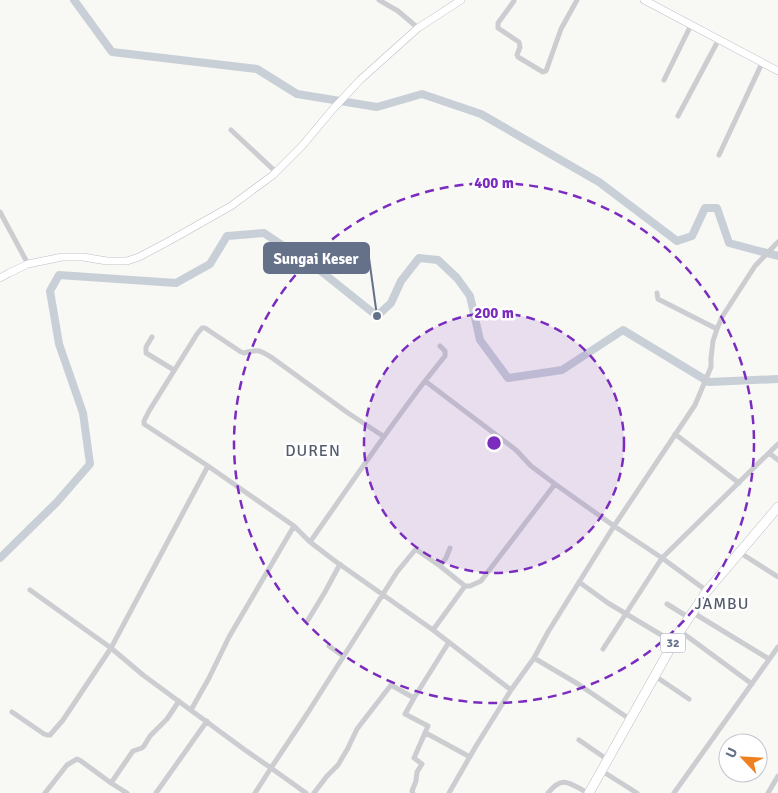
<svg xmlns="http://www.w3.org/2000/svg" width="778" height="793" viewBox="0 0 778 793" font-family="Signika,sans-serif">
  <rect width="100%" height="100%" fill="#f8f8f5"/>
  <g fill="none" stroke-linecap="round" stroke-linejoin="round">
    <!-- river -->
    <path stroke="#c8cfd6" stroke-width="8" d="M 74,0 L 112,52 L 257,69 L 297,94 L 377,107 L 422,94 L 481,114 L 599,182 L 677,241 L 692,236 L 705,208 L 717,208 L 729,243 L 778,256
      M 0,558 L 57,502 L 90,464 L 83,413 L 59,344 L 50,291 L 59,275 L 176,283 L 210,264 L 227,236 L 264,233 L 322,272 L 377,316 L 391,303 L 401,281 L 419,258 L 438,260 L 457,278 L 470,296 L 480,340 L 508,378 L 562,370 L 623,330 L 709,382 L 778,379"/>
    <!-- secondary casing -->
    <g stroke="#bcbfc6" stroke-width="8">
      <path id="secondary" d="M 644,0 L 778,71
        M 0,278 L 9,273 L 28,264 L 62,257 L 83,257 L 107,261 L 127,261 L 139,257 L 171,240 L 231,206 L 273,175 L 302,146 L 333,109 L 360,80 L 418,28 L 461,0"/>
    </g>
    <!-- highway casing -->
    <g stroke="#bcbec2" stroke-width="10">
      <path id="highway" d="M 589,793 L 680,631 L 707,591 L 778,507"/>
    </g>
    <!-- street -->
    <path stroke="#cbcdd1" stroke-width="5" d="M 379,0 L 398,11 L 418,28
      M 514,1 L 498,23 L 498,28 L 519,42 L 520,47 L 517,55 L 518,57 L 543,72 L 546,71 L 561,29 L 577,0
      M 664,80 L 691,25
      M 678,116 L 719,39
      M 231,130 L 276,172
      M 719,155 L 762,63
      M 0,212 L 28,264
      M 657,293 L 658,299 L 717,329
      M 152,337 L 146,347 L 146,353 L 174,370
      M 425,381 L 445,356 L 445,351 L 440,346
      M 675,434 L 739,483
      M 769,453 L 778,460
      M 208,466 L 111,648 L 143,675 L 245,750 L 271,768 L 255,793
      M 310,542 L 294,526 L 208,466 L 144,424 L 144,421 L 149,411 L 197,334 L 202,328 L 205,328 L 241,352 L 244,353 C 258,349 259,350 271,357 L 348,413 L 383,436
      M 739,552 L 778,577
      M 440,566 L 446,558 L 450,548
      M 579,582 L 608,603 L 673,642
      M 667,604 L 688,617
      M 692,612 L 769,659
      M 308,620 L 325,592 L 340,564
      M 433,630 L 465,586 L 470,586 L 481,581 L 555,484
      M 680,631 L 752,684
      M 329,646 L 343,656
      M 603,649 L 662,558 L 778,444
      M 534,658 L 578,684 L 631,720
      M 655,676 L 689,699
      M 511,690 L 433,630 L 335,561 L 310,542 C 348,488 385,433 425,381 L 516,450 L 531,466 L 555,484 L 614,526 L 695,405 L 711,367 L 711,358 L 713,341 L 717,329 L 722,317 L 755,266 L 778,242
      M 191,710 L 209,678 L 229,637 L 294,526
      M 12,712 L 44,734 L 47,735 L 50,735 L 63,720 L 111,648 L 30,590
      M 426,733 L 470,757
      M 579,740 L 608,760
      M 602,771 L 637,793
      M 45,793 L 67,765 L 77,759 L 81,761 L 111,783
      M 127,793 L 111,783 L 133,751 L 142,748 L 144,746 L 150,736 L 167,719 L 179,701
      M 156,793 L 207,721
      M 306,793 L 271,768 L 307,714 L 397,572 L 415,550 L 417,550 L 440,566 L 465,586
      M 314,793 L 327,776 L 338,765 L 348,748 L 357,729 L 391,685 L 414,698 L 449,642
      M 413,793 L 412,791 L 416,781 L 417,772 L 422,764 L 414,758 L 428,726 L 405,714 L 414,698
      M 449,793 L 476,746 L 511,690 L 534,658 L 548,632 L 614,526 L 662,558 L 707,591
      M 548,793 C 563,774 570,784 588,793
      M 674,793 L 778,647
      M 768,793 L 778,776"/>
    <!-- secondary -->
    <use href="#secondary" stroke="#fff" stroke-width="7"/>
    <!-- highway -->
    <use href="#highway" stroke="#fff" stroke-width="9"/>
  </g>
  <!-- distance rings -->
  <circle cx="494" cy="443" r="130" fill="#7b2cbf" fill-opacity=".12"/>
  <g fill="none" stroke="#7b2cbf" stroke-width="2.5" stroke-dasharray="9 6">
    <circle cx="494" cy="443" r="130"/>
    <circle cx="494" cy="443" r="260"/>
  </g>
  <g text-anchor="middle" stroke-width="5" stroke-linejoin="round" paint-order="stroke">
    <!-- shield labels -->
    <rect fill="#fff" stroke="#939cac" stroke-width="1" x="660.5" y="633.5" width="25" height="19" rx="4"/>
    <g font-size="12" font-weight="bold" fill="#657189">
      <text x="673" y="647">32</text>
    </g>
    <!-- quarter labels -->
    <g font-size="16" letter-spacing="1" fill="#545c6d" stroke="#fff">
      <text x="313" y="456">DUREN</text>
      <text x="722" y="609">JAMBU</text>
    </g>
  </g>
  <circle cx="494" cy="443" r="8" fill="#7b2cbf" stroke="#fff" stroke-width="2.5"/>
  <g font-size="15" text-anchor="middle" font-weight="bold" fill="#7b2cbf" stroke="#fff" stroke-width="5" stroke-linejoin="round" paint-order="stroke">
    <text x="494" y="188">400 m</text>
    <text x="494" y="318">200 m</text>
  </g>
  <!-- callouts -->
  <path fill="none" stroke="#657189" stroke-width="2" d="M377 316L369 258"/>
  <circle fill="#657189" stroke="#fff" stroke-width="2" cx="377" cy="316" r="5"/>
  <rect fill="#657189" stroke="#657189" stroke-width="2" x="264" y="243" width="105" height="30" rx="5"/>
  <g font-size="15" text-anchor="middle" font-weight="bold" fill="#fff">
    <text x="316" y="264">Sungai Keser</text>
  </g>
  <!-- north arrow -->
  <g transform="translate(743 758) rotate(295)"><circle r="24" fill="#ffffff" stroke="#c1c6d0"/>
  <path d="M0-4L9 19L0 12L-9 19Z" fill="#ee811f"/>
  <text y="-8" font-size="14" font-weight="bold" text-anchor="middle" fill="#657189">U</text>
  </g>
</svg>
